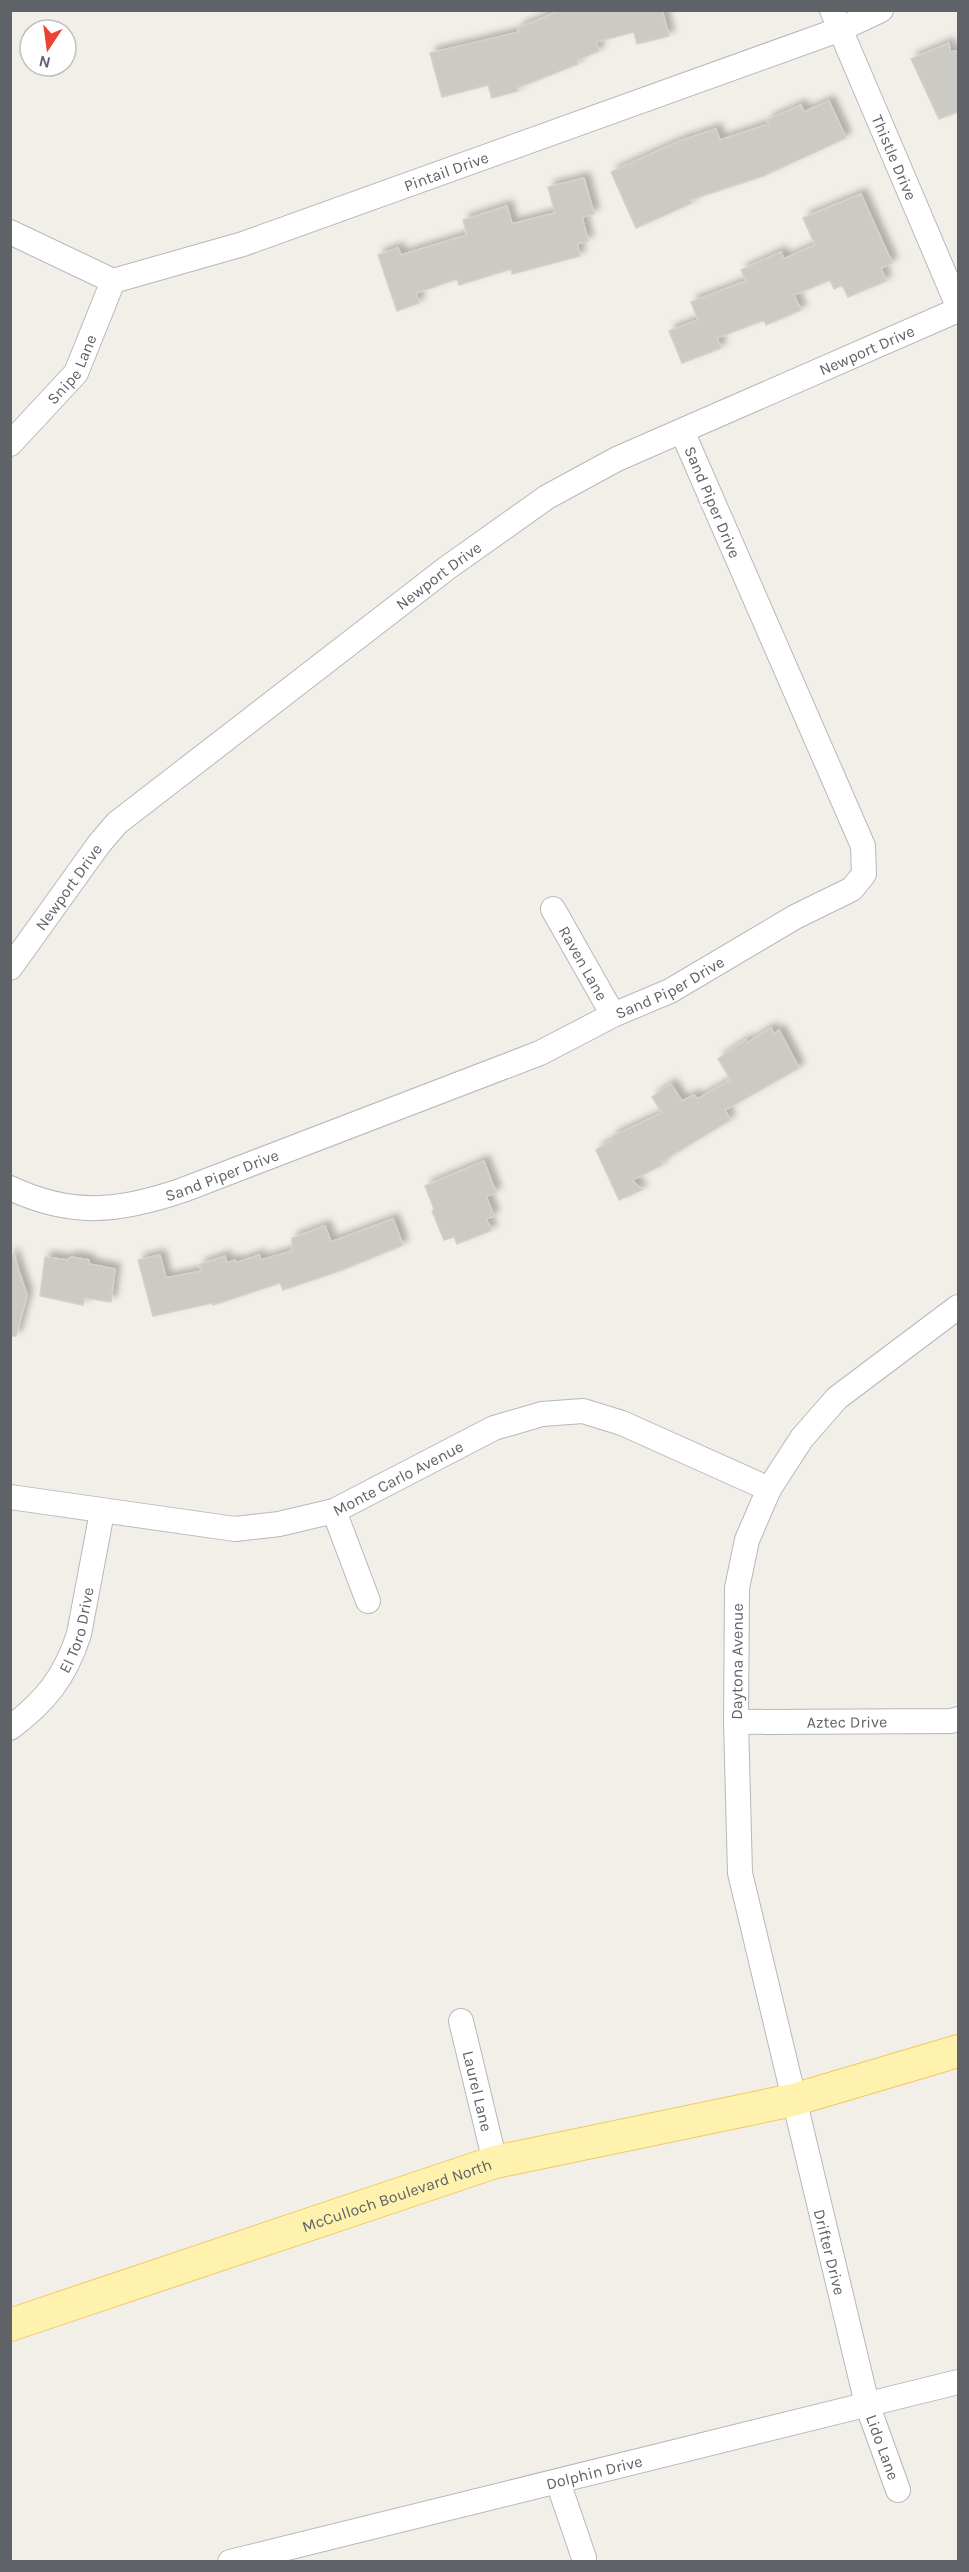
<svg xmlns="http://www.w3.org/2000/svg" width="969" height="2572" viewBox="0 0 969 2572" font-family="Karla,sans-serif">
  <defs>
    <filter id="shadow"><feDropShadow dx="5.5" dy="-5.5" stdDeviation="3" flood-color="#0004"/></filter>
  </defs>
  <rect width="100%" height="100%" fill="#f1efe8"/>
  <!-- building -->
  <path fill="#cccac5" stroke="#d6d1c6" stroke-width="1.5" filter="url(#shadow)" d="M 562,10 L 662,10 L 669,36 L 637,44 L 634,32 L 596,42 L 599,51 L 577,60 L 578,64 L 517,88 L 518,91 L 492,98 L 488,85 L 442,97 L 430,53 L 519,32 L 518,28 Z
    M 949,43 L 950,52 L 958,51 L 958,112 L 939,119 L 911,59 Z
    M 829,101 L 846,138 L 763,176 L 690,200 L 692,203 L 636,228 L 611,172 L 680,141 L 716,129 L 720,140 L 769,124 L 767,120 L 801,105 L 804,112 Z
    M 584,178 L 594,214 L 582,217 L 588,241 L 577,244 L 580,256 L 512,274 L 511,269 L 459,285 L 457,279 L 416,293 L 419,303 L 397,311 L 378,255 L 398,248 L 401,255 L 467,235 L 463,220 L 507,206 L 512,224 L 555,213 L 548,187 Z
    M 861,194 L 892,263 L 881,268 L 886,281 L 848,297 L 842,285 L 834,289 L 830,280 L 794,295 L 801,310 L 766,325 L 764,320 L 717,338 L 721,348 L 682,363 L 669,331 L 698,320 L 691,302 L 746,281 L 741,270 L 781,252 L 784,259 L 815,245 L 803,218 Z
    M 771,1028 L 774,1034 L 779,1030 L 799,1068 L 725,1110 L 730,1120 L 661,1162 L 662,1165 L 632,1180 L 642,1190 L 619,1200 L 596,1150 L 611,1141 L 613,1136 L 662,1113 L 652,1097 L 671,1084 L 682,1101 L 694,1095 L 697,1099 L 731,1080 L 718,1059 L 746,1040 L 747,1043 Z
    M 484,1161 L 496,1193 L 486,1196 L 494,1216 L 486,1219 L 492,1230 L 457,1244 L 454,1237 L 444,1240 L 432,1211 L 434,1209 L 425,1186 Z
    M 393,1219 L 403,1245 L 342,1270 L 283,1290 L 280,1283 L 213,1305 L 212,1303 L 153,1316 L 138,1260 L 160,1255 L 166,1278 L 202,1271 L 199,1265 L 225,1256 L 227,1263 L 235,1260 L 236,1263 L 259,1255 L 261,1260 L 292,1251 L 292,1238 L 325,1226 L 331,1242 Z
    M 13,1254 L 27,1295 L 16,1336 L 10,1336 L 10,1255 Z
    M 45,1257 L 67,1260 L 71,1257 L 89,1260 L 89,1264 L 115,1269 L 111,1302 L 85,1298 L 83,1305 L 40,1296 Z"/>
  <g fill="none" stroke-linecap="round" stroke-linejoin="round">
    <!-- minor casing -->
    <g stroke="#b5b8bc" stroke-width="26">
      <g id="minor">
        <path id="s1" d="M 832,10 L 958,306"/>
        <path id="s2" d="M 10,232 L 113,281 L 243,244 L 841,29 L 881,10"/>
        <path id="s3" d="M 10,444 L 76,373 L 113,281"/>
        <path id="s4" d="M 553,909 L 613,1015"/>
        <path id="s5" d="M 10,968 L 99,844 L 117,823 L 447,568 L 547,497 L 617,459 L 958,310"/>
        <path id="s6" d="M 10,1188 C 72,1217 119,1212 183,1190 L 540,1053 L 613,1015 L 670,991 L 795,917 L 852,889 L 864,874 L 863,846 L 682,431"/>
        <path id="s7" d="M 10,1497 L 235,1529 L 279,1524 L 334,1511 L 494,1428 L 542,1414 L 583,1411 L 622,1423 L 769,1489"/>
        <path d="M 334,1511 L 368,1601"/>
        <path id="s8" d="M 736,1722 L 951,1721 L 958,1719"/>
        <path id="s9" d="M 10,1728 C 46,1701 65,1677 79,1634 L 102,1512"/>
        <path id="s10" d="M 461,2021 L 495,2162"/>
        <path d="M 558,2482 L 584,2558"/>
        <path id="s11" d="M 898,2490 L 867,2404 L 740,1873 L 736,1722 L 737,1588 L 747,1540 L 769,1489 L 802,1438 L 837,1398 L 958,1307"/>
        <path id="s12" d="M 230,2562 L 958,2382"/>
      </g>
    </g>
    <!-- major casing -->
    <g stroke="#f2c960" stroke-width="34">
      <g id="major">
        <path id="s13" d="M 10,2325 L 495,2162 L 793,2100 L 958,2051"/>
      </g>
    </g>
    <!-- minor -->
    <use href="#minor" stroke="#fff" stroke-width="24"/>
    <!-- major -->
    <use href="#major" stroke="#fff2af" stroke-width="32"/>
  </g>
  <g text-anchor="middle" stroke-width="5" stroke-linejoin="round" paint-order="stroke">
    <!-- street labels -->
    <g font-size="16" fill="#5f6368" stroke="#fff">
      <text dy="6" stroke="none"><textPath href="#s1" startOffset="160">Thistle Drive</textPath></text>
      <text dy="6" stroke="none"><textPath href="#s2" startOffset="465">Pintail Drive</textPath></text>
      <text dy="6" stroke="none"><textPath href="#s5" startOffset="1072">Newport Drive</textPath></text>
      <text dy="6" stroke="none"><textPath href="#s3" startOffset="98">Snipe Lane</textPath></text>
      <text transform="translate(713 502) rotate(67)" y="6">Sand Piper Drive</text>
      <text dy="6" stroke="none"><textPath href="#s5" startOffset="586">Newport Drive</textPath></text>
      <text dy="6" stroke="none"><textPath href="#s5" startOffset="100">Newport Drive</textPath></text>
      <text dy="6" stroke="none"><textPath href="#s4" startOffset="62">Raven Lane</textPath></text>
      <text dy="6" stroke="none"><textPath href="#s6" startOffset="706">Sand Piper Drive</textPath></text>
      <text dy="6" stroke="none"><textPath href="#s6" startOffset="220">Sand Piper Drive</textPath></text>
      <text dy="6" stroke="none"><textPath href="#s7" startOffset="400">Monte Carlo Avenue</textPath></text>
      <text dy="6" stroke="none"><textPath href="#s9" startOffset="122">El Toro Drive</textPath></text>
      <text dy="6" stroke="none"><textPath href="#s11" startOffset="849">Daytona Avenue</textPath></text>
      <text dy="6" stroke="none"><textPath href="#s8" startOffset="111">Aztec Drive</textPath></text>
      <text dy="6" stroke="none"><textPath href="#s10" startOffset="72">Laurel Lane</textPath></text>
      <text dy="6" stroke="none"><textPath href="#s13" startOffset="408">McCulloch Boulevard North</textPath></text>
      <text transform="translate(830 2252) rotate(76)" y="6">Drifter Drive</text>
      <text transform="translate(883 2447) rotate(70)" y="6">Lido Lane</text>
      <text dy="6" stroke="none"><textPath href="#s12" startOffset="375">Dolphin Drive</textPath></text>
    </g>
  </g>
  <!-- border -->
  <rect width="969" height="2572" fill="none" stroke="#5f6368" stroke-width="24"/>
  <!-- north arrow -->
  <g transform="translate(48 48) rotate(193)"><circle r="28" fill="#ffffff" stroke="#bfc1c3" stroke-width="1.5"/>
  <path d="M0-4.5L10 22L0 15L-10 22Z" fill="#ea4335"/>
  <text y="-9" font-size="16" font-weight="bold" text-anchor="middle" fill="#5f6368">N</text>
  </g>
</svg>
